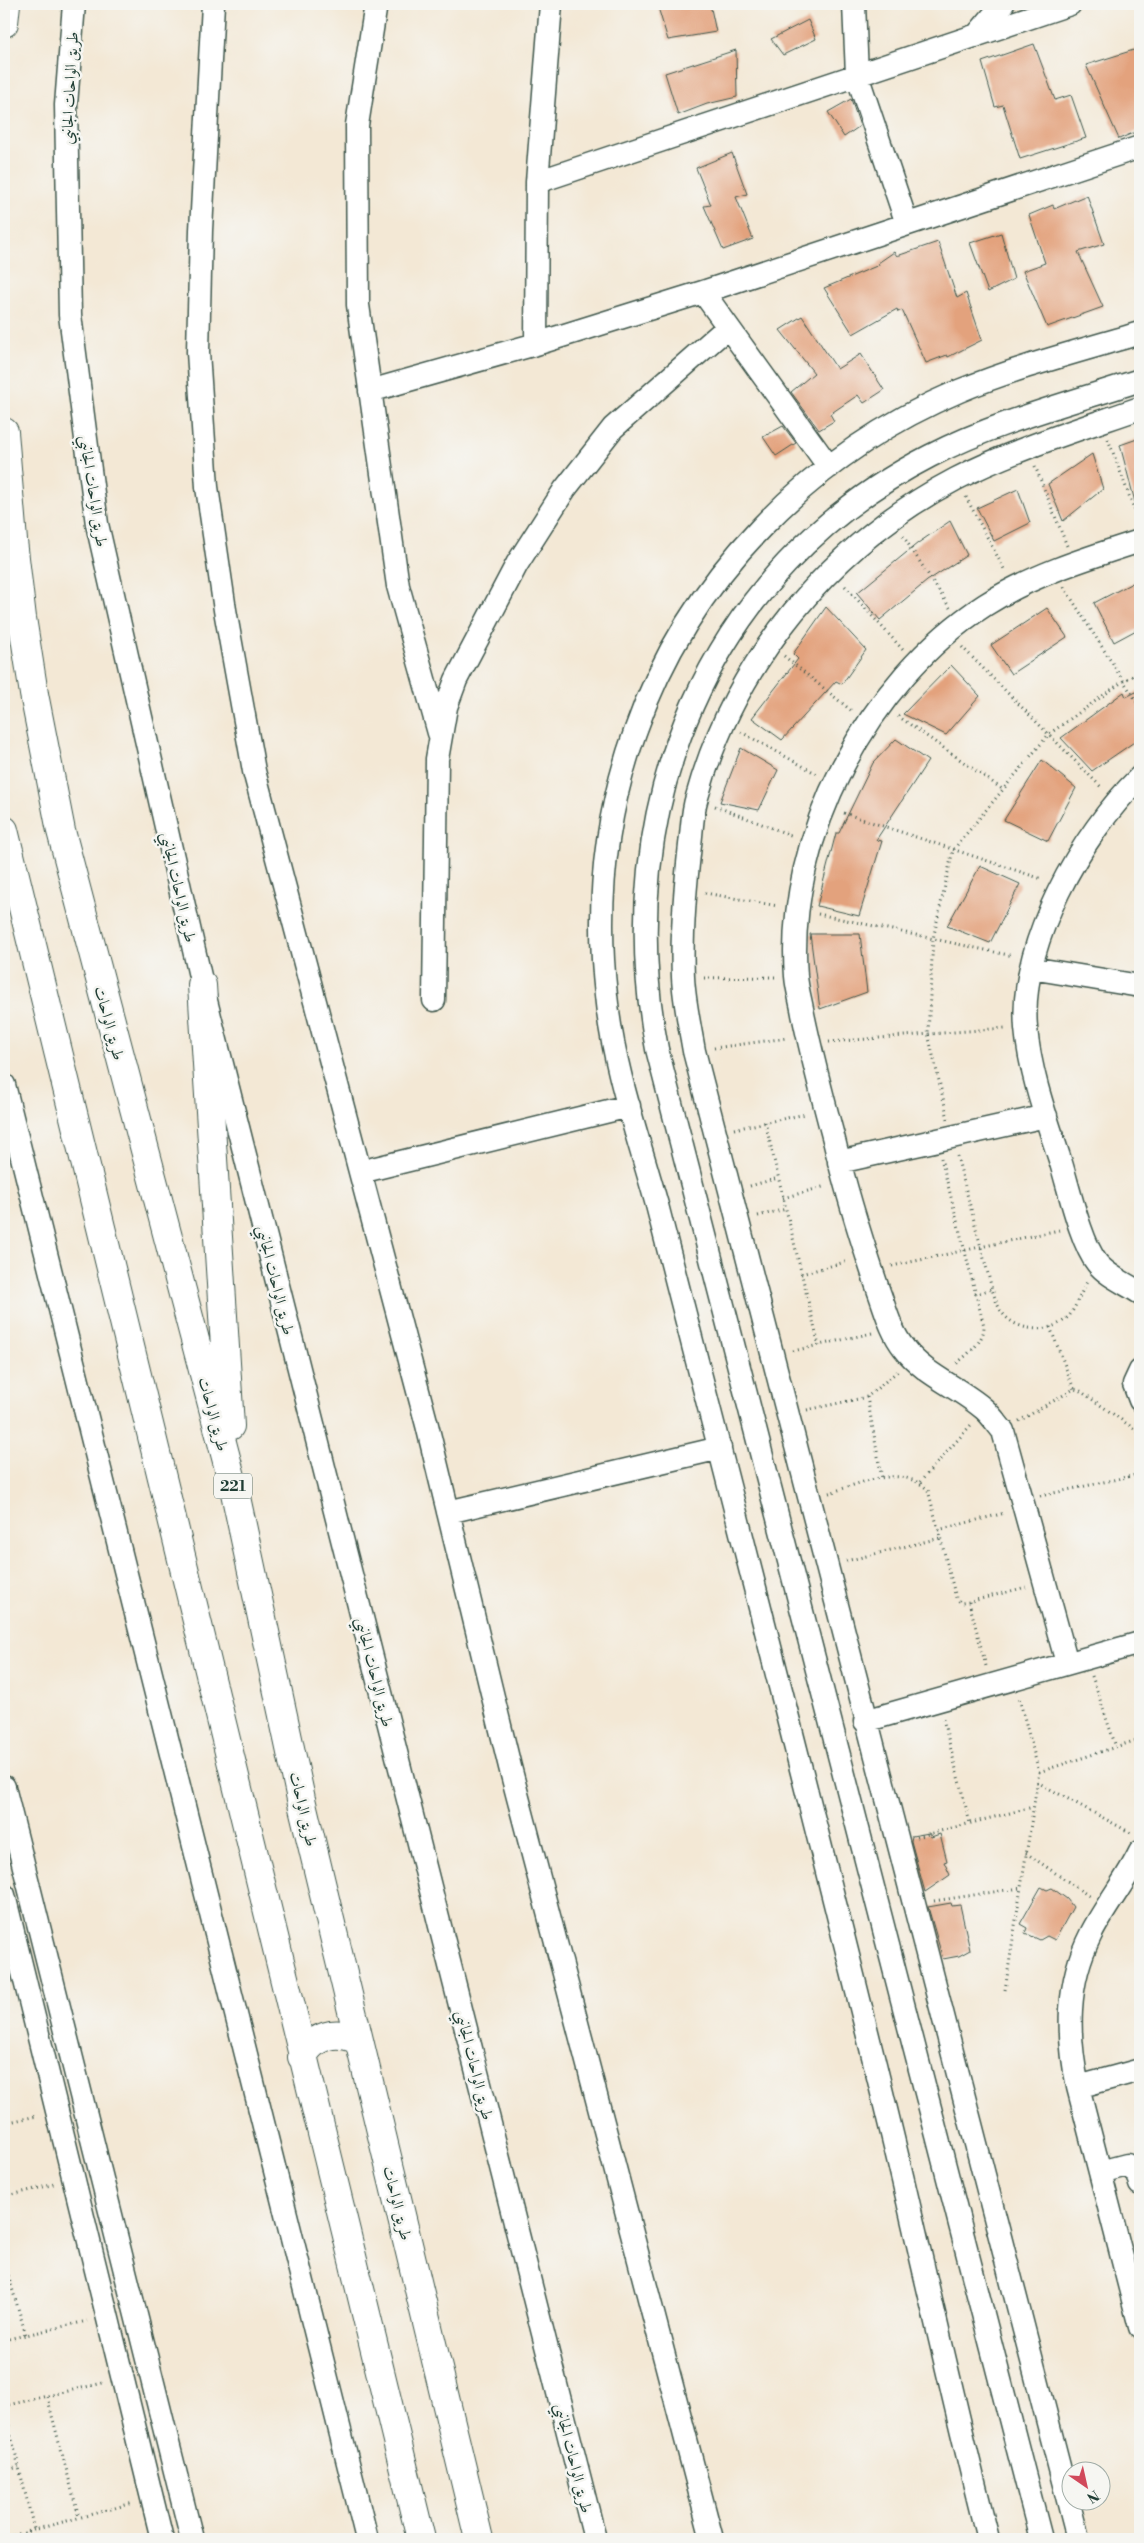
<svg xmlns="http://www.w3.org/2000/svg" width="1144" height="2543" viewBox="0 0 1144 2543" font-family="'Libre Bodoni',Amiri,serif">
  <rect width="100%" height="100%" fill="#f6f6f2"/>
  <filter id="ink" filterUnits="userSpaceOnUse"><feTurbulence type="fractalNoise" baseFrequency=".02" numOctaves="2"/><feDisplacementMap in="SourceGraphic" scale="10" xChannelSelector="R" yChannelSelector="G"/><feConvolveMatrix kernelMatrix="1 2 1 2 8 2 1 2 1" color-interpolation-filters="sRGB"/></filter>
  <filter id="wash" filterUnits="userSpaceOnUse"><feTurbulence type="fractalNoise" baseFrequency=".0096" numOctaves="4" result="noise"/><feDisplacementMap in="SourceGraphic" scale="20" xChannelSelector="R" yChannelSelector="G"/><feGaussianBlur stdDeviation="1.12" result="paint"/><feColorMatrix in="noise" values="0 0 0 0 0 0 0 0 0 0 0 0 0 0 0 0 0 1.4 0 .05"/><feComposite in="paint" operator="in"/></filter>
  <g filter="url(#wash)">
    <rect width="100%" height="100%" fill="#f3e8d5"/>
    <g id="blocks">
      <!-- building -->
      <path fill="#e3a27d" d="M 657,4 L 710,4 L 716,32 L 668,40 Z
        M 808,20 L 816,39 L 783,55 L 771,39 Z
        M 1034,44 L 1055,100 L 1071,95 L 1086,138 L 1020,159 L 1003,105 L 995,107 L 982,62 Z
        M 1140,48 L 1140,130 L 1119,139 L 1086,65 Z
        M 736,50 L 737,97 L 707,104 L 678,115 L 665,73 Z
        M 851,99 L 860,126 L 844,137 L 828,112 Z
        M 732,153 L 747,194 L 736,197 L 753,239 L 723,250 L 704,206 L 711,205 L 696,168 Z
        M 1087,195 L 1104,244 L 1078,252 L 1103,307 L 1047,327 L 1023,271 L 1045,263 L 1029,215 L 1053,205 L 1054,209 Z
        M 1001,233 L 1014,279 L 988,292 L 970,243 Z
        M 938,242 L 957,298 L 966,293 L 982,340 L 948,357 L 947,355 L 926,363 L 902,310 L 898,312 L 897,309 L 853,334 L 824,288 L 879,265 L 878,263 L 894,252 L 897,256 Z
        M 802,316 L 837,369 L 861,354 L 884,390 L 864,403 L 858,395 L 830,414 L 834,421 L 819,430 L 791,392 L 814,373 L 780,330 Z
        M 783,426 L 796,443 L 776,456 L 763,437 Z
        M 1140,438 L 1140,501 L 1135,502 L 1120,445 Z
        M 1092,454 L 1103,489 L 1063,521 L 1048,484 Z
        M 1018,489 L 1030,523 L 994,541 L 977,508 Z
        M 950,521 L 967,555 L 927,581 L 880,620 L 857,593 L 918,543 Z
        M 1140,579 L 1140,628 L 1114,642 L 1094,603 Z
        M 826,607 L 866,650 L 842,684 L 836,681 L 782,740 L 752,718 L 798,659 L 793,654 Z
        M 1047,608 L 1067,637 L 1011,674 L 991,645 Z
        M 951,665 L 980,696 L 946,735 L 903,714 Z
        M 1140,690 L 1140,738 L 1092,771 L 1061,738 L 1124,692 L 1126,697 Z
        M 896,739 L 928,761 L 876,840 L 882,841 L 859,916 L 817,906 L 836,833 L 839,833 L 873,763 Z
        M 741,748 L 778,770 L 759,810 L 720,802 Z
        M 1042,760 L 1076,788 L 1048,841 L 1004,820 Z
        M 980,866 L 1020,884 L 990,943 L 947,926 Z
        M 810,934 L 860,934 L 867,992 L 820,1009 Z
        M 929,1833 L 931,1837 L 940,1834 L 947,1861 L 944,1862 L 950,1875 L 925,1892 L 911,1841 L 912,1836 Z
        M 1041,1887 L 1047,1890 L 1052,1888 L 1067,1899 L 1073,1907 L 1055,1940 L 1047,1936 L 1040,1940 L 1025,1933 L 1027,1928 L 1020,1924 Z
        M 951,1903 L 952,1906 L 960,1905 L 970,1950 L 959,1956 L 943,1959 L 928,1907 Z"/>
    </g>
  </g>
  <g filter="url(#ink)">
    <use href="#blocks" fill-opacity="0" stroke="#3f574c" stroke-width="1"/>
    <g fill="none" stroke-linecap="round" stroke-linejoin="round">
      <!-- minor casing -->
      <g stroke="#3f574c" stroke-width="25">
        <path id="minor" d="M 74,4 L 66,105 L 70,315 L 97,524 L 202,985 L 595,2539
          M 213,4 L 201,230 L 198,352 L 207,487 L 225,610 L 254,771 L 427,1425 L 510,1767 L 712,2539
          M 376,4 L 357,125 L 358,305 L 398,586 L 439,733
          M 854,4 L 857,75 L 907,224
          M 976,36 L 1003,4
          M 537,182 L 1070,4
          M 703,292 L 829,467
          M 536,344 L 537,182 L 551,4
          M 370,391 L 536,344 L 703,292 L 1140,147
          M 1140,777 C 1081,834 1019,944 1026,1028 C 1030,1074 1047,1120 1061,1163 C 1069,1189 1081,1243 1097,1263 C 1107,1276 1127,1284 1140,1293
          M 1031,968 L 1140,986
          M 434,1000 L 437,759 L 446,707 L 456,680 L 517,564 L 565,489 L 613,428 L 728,327
          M 4,1085 L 367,2539
          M 839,1162 L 1046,1116
          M 360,1172 L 629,1106
          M 1140,1371 L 1134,1384 L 1140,1400
          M 448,1512 L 720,1448
          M 1067,1663 L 1003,1431 C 997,1424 991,1415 984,1409 C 959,1387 924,1375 904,1348 C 891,1332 886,1311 879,1292 C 862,1242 846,1191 834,1140 C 823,1099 812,1057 803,1014 C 801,1002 797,989 796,976 C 785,837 869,680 985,605 C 1032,575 1087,558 1140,541
          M 865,1721 L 1140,1643
          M 4,1787 L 192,2539
          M 1140,1852 C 1126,1881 1105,1906 1091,1934 C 1066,1983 1067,2035 1078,2087 L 1140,2327
          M 4,1895 L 162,2539
          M 1078,2087 L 1140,2070
          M 1100,2172 L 1127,2165 L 1137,2173 L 1140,2184
          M 988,2539 C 958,2420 931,2300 903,2180 C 850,1957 792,1735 736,1513 C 710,1411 684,1308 657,1205 C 638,1136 613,1067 606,995 C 596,906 605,816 635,732 C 688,579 810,454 959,391 C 1017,367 1080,351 1140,333
          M 1041,2539 L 657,1049 C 611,808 707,570 930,456 C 996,422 1070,403 1140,380
          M 1078,2539 L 694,1051 C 690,1027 684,1001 683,977 C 681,933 685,889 690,845 C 692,830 692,812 697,797 C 734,662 831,544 956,479 C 1012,450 1080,429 1140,408"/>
      </g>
      <!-- highway casing -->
      <g stroke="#3f574c" stroke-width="30">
        <path id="highway" d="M 4,23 L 6,4
          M 4,432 L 13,541 L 22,618 L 34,694 L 61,831 L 234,1488 L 301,1799 L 479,2539
          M 4,830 L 421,2539
          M 202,985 L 230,1426
          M 302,2057 C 315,2035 335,2029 358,2040"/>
      </g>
      <!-- path -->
      <path stroke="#3f574c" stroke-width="3" stroke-dasharray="1 4" stroke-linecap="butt" d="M 1108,439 L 1139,522
        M 1035,466 L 1067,546
        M 966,497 L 1005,571
        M 903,536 L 950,608
        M 845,586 L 903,650
        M 1064,587 L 1140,707
        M 962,647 L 1102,788
        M 784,656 L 853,712
        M 898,716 L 1002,789
        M 741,732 L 819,775
        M 715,806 L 793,836
        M 844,813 L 1042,879
        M 705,893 L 778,906
        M 818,914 L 1013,956
        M 704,978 L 775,977
        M 829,1042 L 1005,1028
        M 714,1048 L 787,1038
        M 948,1119 L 928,1034 L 933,939 L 953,850 L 1049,734 L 1125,680 L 1140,672
        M 765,1122 L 819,1346
        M 734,1129 L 806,1114
        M 957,1156 L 992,1289 C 995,1298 998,1309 1005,1316 C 1021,1333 1053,1333 1069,1316 C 1076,1307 1081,1292 1087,1282
        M 941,1158 L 984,1326 C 984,1343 967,1354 955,1365
        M 750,1186 L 778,1178
        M 783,1198 L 826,1186
        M 758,1216 L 786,1209
        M 892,1266 L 1059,1230
        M 801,1274 L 849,1261
        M 975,1294 L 992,1289
        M 1050,1327 L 1074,1389
        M 793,1351 L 872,1333
        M 867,1397 L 882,1478
        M 807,1410 L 867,1397 L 898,1371
        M 1019,1421 L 1074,1389 L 1079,1390 L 1140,1433
        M 920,1482 L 971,1425
        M 829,1493 C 860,1484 900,1463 928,1490 L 956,1598 L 961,1603 L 969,1602 L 1026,1587
        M 1040,1496 L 1140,1474
        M 938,1530 L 1005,1513
        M 846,1561 L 940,1538
        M 969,1602 L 986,1666
        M 1092,1676 L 1116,1747
        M 943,1719 L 970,1823
        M 1039,1772 L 1140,1739
        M 1037,1782 L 1133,1834
        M 917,1837 L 1033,1807
        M 1026,1853 L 1089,1896
        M 934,1901 L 1020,1888
        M 1005,1990 L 1039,1772 L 1019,1698
        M 4,2123 L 37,2116
        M 4,2197 L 54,2184
        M 4,2261 L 26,2335
        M 4,2340 L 87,2321
        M 47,2397 L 79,2517
        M 4,2406 L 34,2529
        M 4,2406 L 103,2383
        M 4,2471 L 19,2467
        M 4,2538 L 133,2503"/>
      <!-- minor -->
      <use href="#minor" stroke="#fff" stroke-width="22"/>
      <!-- highway -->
      <use href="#highway" stroke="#fff" stroke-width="28"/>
    </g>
  </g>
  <g text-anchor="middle" stroke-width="5" stroke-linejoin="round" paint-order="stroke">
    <!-- shield labels -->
    <rect fill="#f6f6f2" stroke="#60746d" stroke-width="1" x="214" y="1473.5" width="38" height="25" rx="4"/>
    <g font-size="15" font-weight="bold" fill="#1f3d34">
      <text x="233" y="1491">221</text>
    </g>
    <!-- street labels -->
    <g font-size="16" fill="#1f3d34" stroke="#f6f6f2">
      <text transform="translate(69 88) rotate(-87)" y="6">طريق الواحات الجانبي</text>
      <text transform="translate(94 491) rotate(81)" y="6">طريق الواحات الجانبي</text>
      <text transform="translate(179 887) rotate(77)" y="6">طريق الواحات الجانبي</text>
      <text transform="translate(110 1023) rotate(75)" y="6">طريق الواحات</text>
      <text transform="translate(276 1280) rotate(76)" y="6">طريق الواحات الجانبي</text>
      <text transform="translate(214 1414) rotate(75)" y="6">طريق الواحات</text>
      <text transform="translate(375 1672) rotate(76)" y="6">طريق الواحات الجانبي</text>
      <text transform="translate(304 1809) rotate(77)" y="6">طريق الواحات</text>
      <text transform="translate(475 2065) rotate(76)" y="6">طريق الواحات الجانبي</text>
      <text transform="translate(398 2203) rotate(76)" y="6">طريق الواحات</text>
      <text transform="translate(574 2458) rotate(76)" y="6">طريق الواحات الجانبي</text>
    </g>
  </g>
  <!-- margin -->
  <rect width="1144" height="2543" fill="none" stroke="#f6f6f2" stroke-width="20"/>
  <!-- north arrow -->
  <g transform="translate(1086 2486) rotate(146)"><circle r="24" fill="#f6f6f2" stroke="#a0aca6"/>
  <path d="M0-4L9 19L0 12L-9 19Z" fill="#d1495b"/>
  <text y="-8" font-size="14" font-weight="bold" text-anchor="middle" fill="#1f3d34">N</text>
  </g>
</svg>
